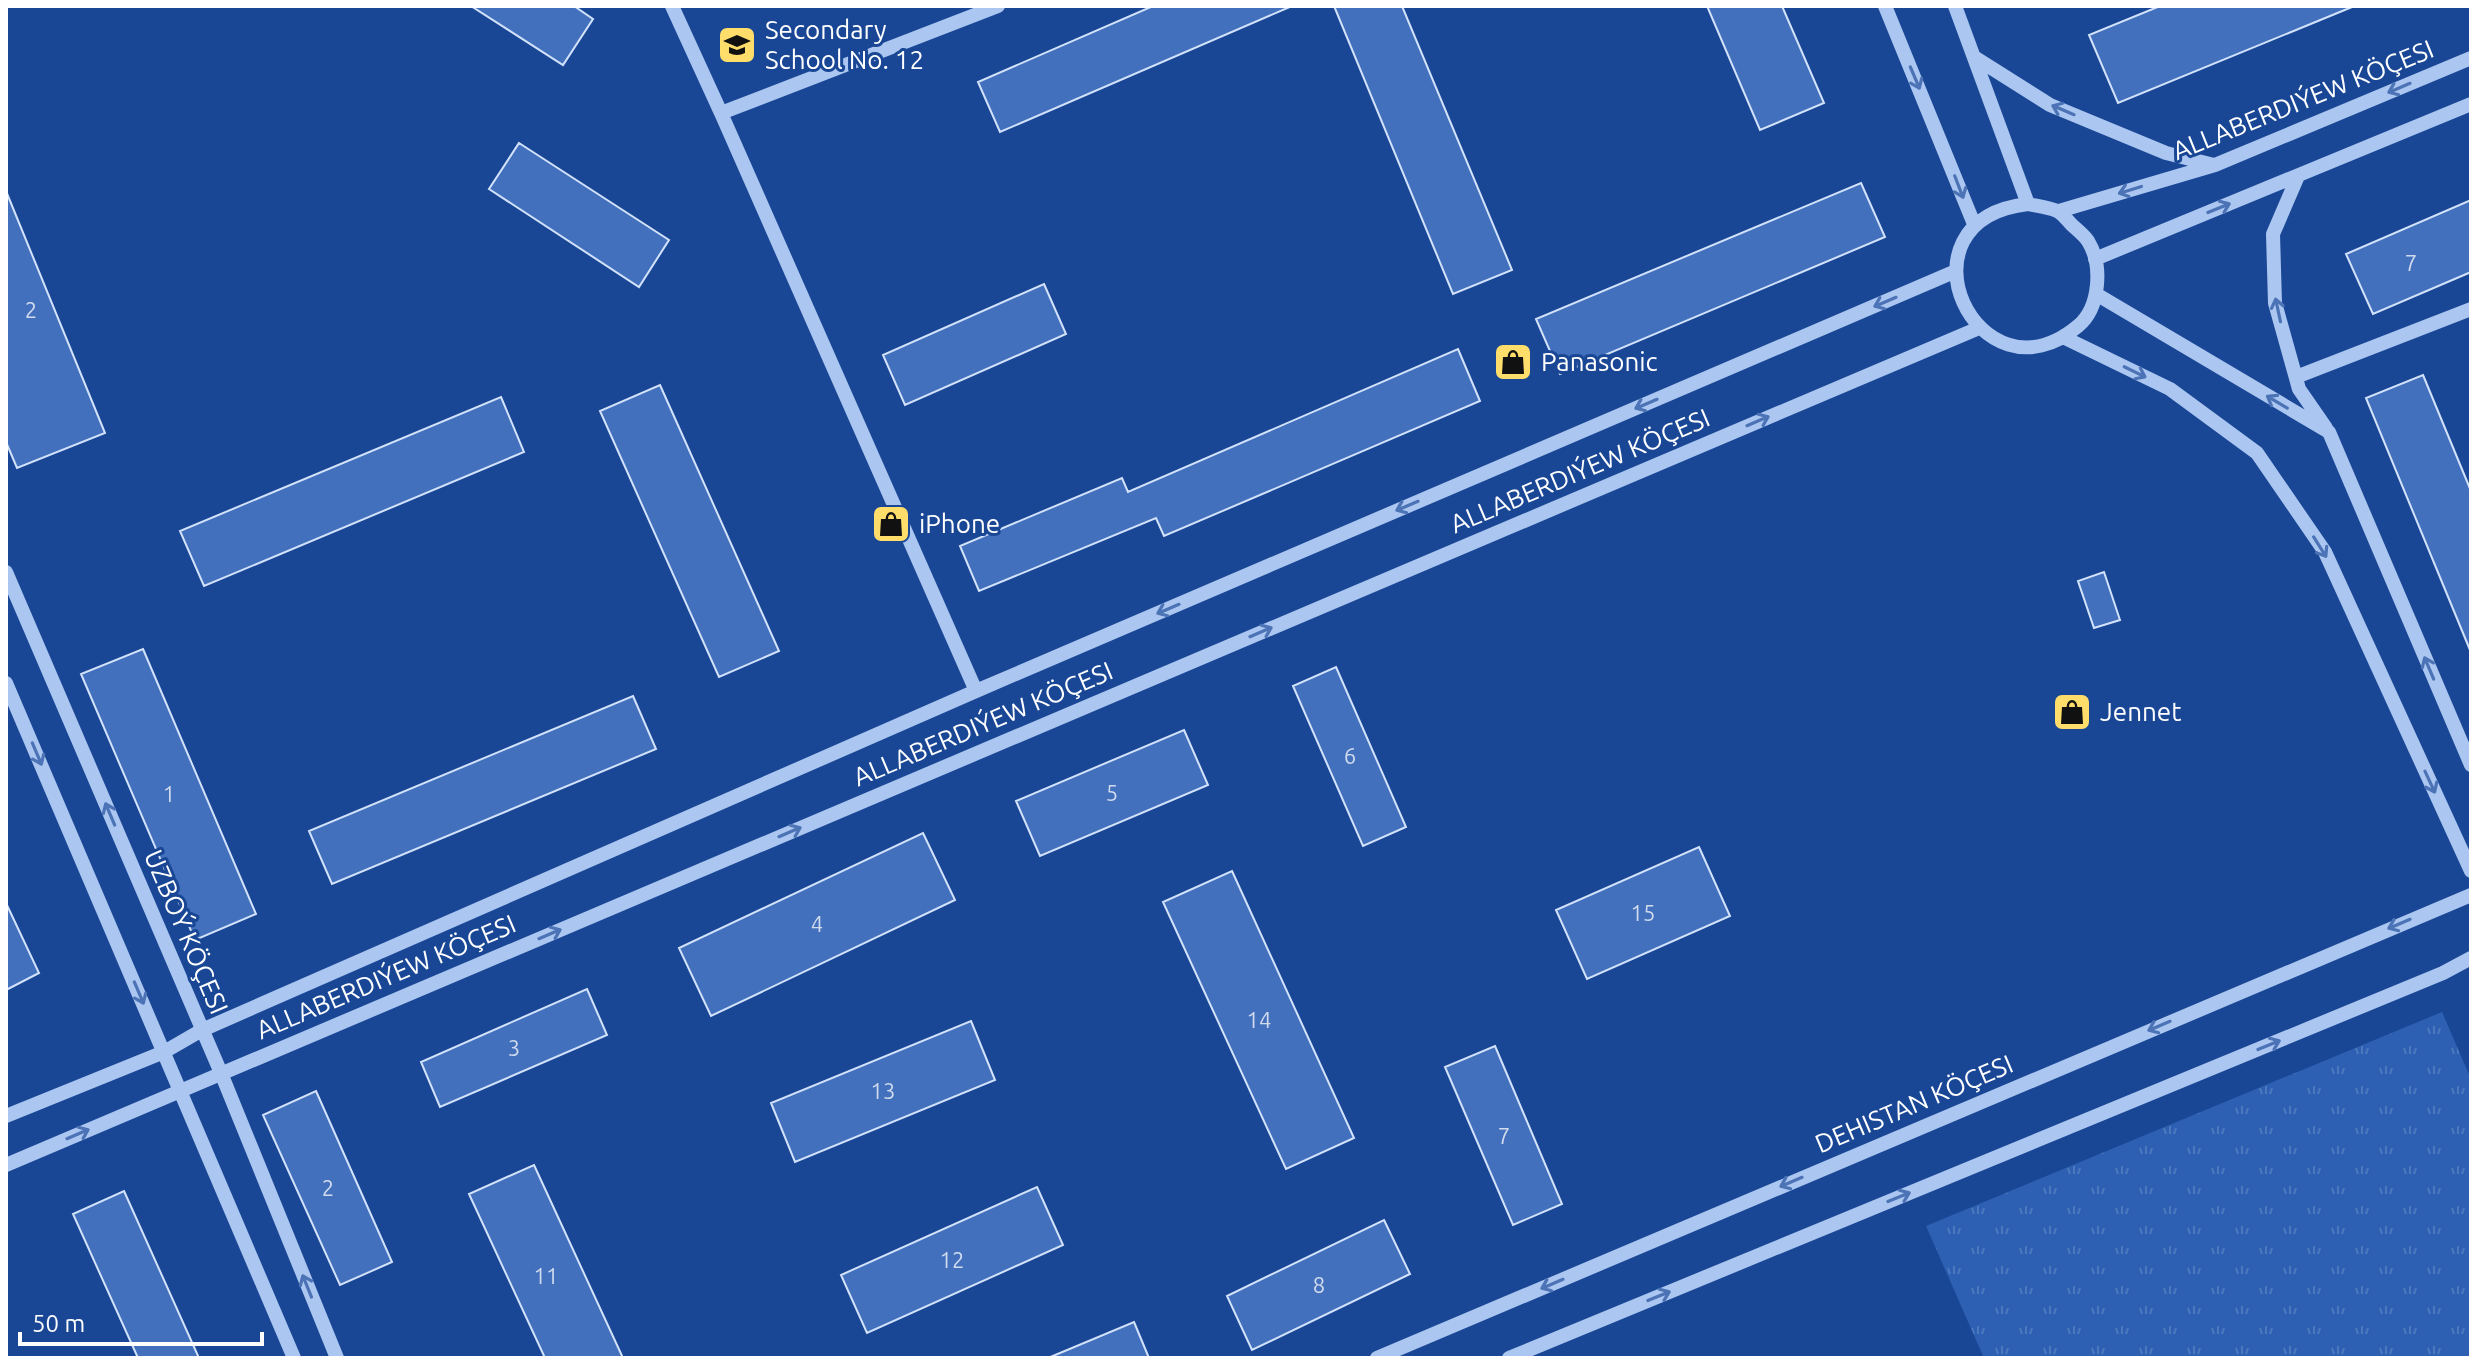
<svg xmlns="http://www.w3.org/2000/svg" width="2477" height="1364" viewBox="0 0 2477 1364" font-family="Ubuntu,sans-serif">
  <defs>
    <pattern id="park-tufts" width="24" height="20" patternUnits="userSpaceOnUse" patternTransform="scale(2)"><rect width="24" height="20" fill="#2d60b3"/><path d="M3 7l-1-3M5 7V3M7 7l1-3M15 17l-1-3M17 17v-4M19 17l1-3" fill="none" stroke="#4c78be"/></pattern>
  </defs>
  <rect width="100%" height="100%" fill="#194795"/>
  <!-- park -->
  <path fill="url(#park-tufts)" d="M 2442,1012 L 2471,1079 L 2471,1358 L 1984,1358 L 1926,1226 Z"/>
  <!-- building -->
  <path fill="#4270bc" stroke="#d2e2fb" stroke-width="2" d="M 471,6 L 574,6 L 593,19 L 563,65 Z
    M 1153,6 L 1292,6 L 1000,132 L 978,82 Z
    M 1334,6 L 1402,6 L 1512,270 L 1453,294 Z
    M 1707,6 L 1782,6 L 1824,103 L 1760,130 Z
    M 2160,6 L 2352,6 L 2352,7 L 2118,103 L 2089,35 Z
    M 519,143 L 669,240 L 639,287 L 489,189 Z
    M 1861,183 L 1885,237 L 1560,374 L 1536,319 Z
    M 6,191 L 105,433 L 17,468 L 6,442 Z
    M 2471,200 L 2471,272 L 2373,314 L 2346,254 Z
    M 1044,284 L 1066,334 L 905,405 L 883,355 Z
    M 1458,349 L 1480,401 L 1164,536 L 1156,518 L 979,591 L 960,546 L 1122,478 L 1128,492 Z
    M 2423,375 L 2471,491 L 2470,650 L 2366,398 Z
    M 660,385 L 779,651 L 719,677 L 600,411 Z
    M 501,397 L 524,452 L 204,586 L 180,531 Z
    M 2104,572 L 2120,620 L 2094,628 L 2078,581 Z
    M 143,649 L 256,914 L 195,940 L 81,674 Z
    M 1336,667 L 1406,827 L 1363,846 L 1293,686 Z
    M 633,696 L 656,749 L 332,884 L 309,831 Z
    M 1184,730 L 1208,785 L 1040,856 L 1016,801 Z
    M 923,833 L 955,900 L 711,1016 L 679,948 Z
    M 1699,847 L 1730,916 L 1587,979 L 1556,910 Z
    M 1232,871 L 1354,1138 L 1286,1169 L 1163,902 Z
    M 6,903 L 39,973 L 6,990 Z
    M 587,989 L 607,1035 L 440,1107 L 421,1062 Z
    M 971,1021 L 995,1080 L 795,1162 L 771,1103 Z
    M 1495,1046 L 1562,1204 L 1513,1225 L 1445,1067 Z
    M 316,1091 L 392,1262 L 340,1285 L 263,1115 Z
    M 534,1165 L 623,1358 L 545,1358 L 469,1194 Z
    M 1037,1187 L 1063,1245 L 867,1333 L 841,1275 Z
    M 124,1191 L 199,1358 L 138,1358 L 73,1214 Z
    M 1384,1220 L 1410,1274 L 1252,1350 L 1227,1296 Z
    M 1134,1322 L 1149,1358 L 1048,1358 Z"/>
  <g fill="none" stroke-linecap="round" stroke-linejoin="round">
    <!-- minor -->
    <path stroke="#abc6f0" stroke-width="14" d="M 672,6 L 721,113
      M 1885,6 L 1974,224
      M 1955,6 L 2028,204
      M 1974,57 L 2050,105 L 2166,153 L 2214,165
      M 2298,176 L 2273,234 L 2275,303 L 2299,389 L 2326,428
      M 2028,204 C 2037,206 2049,207 2057,211 C 2062,213 2067,220 2071,224 C 2076,229 2084,235 2088,241 C 2103,265 2100,308 2078,326 C 1978,410 1889,220 2028,204 Z
      M 2059,211 L 2215,165 L 2471,58
      M 2095,259 L 2471,104
      M 2096,294 L 2329,432 L 2471,765
      M 2065,338 L 2170,389 L 2257,453 L 2325,552 L 2471,871
      M 2296,377 L 2471,309
      M 6,572 L 221,1073 L 337,1358
      M 6,683 L 294,1358
      M 976,691 L 721,113 L 998,6
      M 6,1116 L 164,1052 L 202,1030 L 976,691 L 1956,271
      M 6,1165 L 1979,328
      M 1377,1358 L 2471,895
      M 1509,1358 L 2443,973 L 2471,958"/>
  </g>
  <!-- one-way arrows -->
  <defs><path id="oneway-shaft" d="M-6 0H5M1.5-3L5.5 0L1.5 3" fill="none" stroke-width="1.6" stroke-linecap="round" stroke-linejoin="round" transform="scale(2)"/></defs>
  <g stroke="#4c73b5">
    <use href="#oneway-shaft" transform="translate(1915 78) rotate(67)"/>
    <use href="#oneway-shaft" transform="translate(2399 88) rotate(157)"/>
    <use href="#oneway-shaft" transform="translate(2063 110) rotate(-157)"/>
    <use href="#oneway-shaft" transform="translate(1959 187) rotate(69)"/>
    <use href="#oneway-shaft" transform="translate(2130 190) rotate(163)"/>
    <use href="#oneway-shaft" transform="translate(2219 208) rotate(-22)"/>
    <use href="#oneway-shaft" transform="translate(1885 302) rotate(157)"/>
    <use href="#oneway-shaft" transform="translate(2278 310) rotate(-102)"/>
    <use href="#oneway-shaft" transform="translate(2135 372) rotate(26)"/>
    <use href="#oneway-shaft" transform="translate(2277 402) rotate(-149)"/>
    <use href="#oneway-shaft" transform="translate(1646 404) rotate(157)"/>
    <use href="#oneway-shaft" transform="translate(1758 421) rotate(-23)"/>
    <use href="#oneway-shaft" transform="translate(1407 506) rotate(157)"/>
    <use href="#oneway-shaft" transform="translate(2320 547) rotate(58)"/>
    <use href="#oneway-shaft" transform="translate(1168 609) rotate(157)"/>
    <use href="#oneway-shaft" transform="translate(1261 632) rotate(-23)"/>
    <use href="#oneway-shaft" transform="translate(2429 668) rotate(-113)"/>
    <use href="#oneway-shaft" transform="translate(37 754) rotate(67)"/>
    <use href="#oneway-shaft" transform="translate(2430 782) rotate(65)"/>
    <use href="#oneway-shaft" transform="translate(110 814) rotate(-113)"/>
    <use href="#oneway-shaft" transform="translate(790 832) rotate(-23)"/>
    <use href="#oneway-shaft" transform="translate(2399 924) rotate(157)"/>
    <use href="#oneway-shaft" transform="translate(550 934) rotate(-23)"/>
    <use href="#oneway-shaft" transform="translate(139 993) rotate(67)"/>
    <use href="#oneway-shaft" transform="translate(2159 1026) rotate(157)"/>
    <use href="#oneway-shaft" transform="translate(2269 1045) rotate(-22)"/>
    <use href="#oneway-shaft" transform="translate(78 1134) rotate(-23)"/>
    <use href="#oneway-shaft" transform="translate(1791 1182) rotate(157)"/>
    <use href="#oneway-shaft" transform="translate(1899 1197) rotate(-22)"/>
    <use href="#oneway-shaft" transform="translate(1552 1284) rotate(157)"/>
    <use href="#oneway-shaft" transform="translate(307 1286) rotate(-112)"/>
    <use href="#oneway-shaft" transform="translate(1659 1296) rotate(-22)"/>
  </g>
  <!-- icons -->
  <defs>
    <g id="school-square" transform="scale(2)"><rect x="-9" y="-9" width="18" height="18" rx="4" fill="#ffdd6a" stroke="#194795"/><path d="M0-5L7-2L0 1L-7-2ZM-4 1L0 2.5L4 1V4Q0 6-4 4Z" fill="#111"/></g>
    <g id="shop-square" transform="scale(2)"><rect x="-9" y="-9" width="18" height="18" rx="4" fill="#ffdd6a" stroke="#194795"/><path d="M-5-2.5h2.3a2.7 3.5 0 0 1 5.4 0H5L5.5 6h-11ZM-1.5-2.5h3a1.5 2.3 0 0 0-3 0Z" fill="#111"/></g>
  </defs>
  <g fill-rule="evenodd">
    <use href="#school-square" x="737" y="45"/>
    <use href="#shop-square" x="1513" y="362"/>
    <use href="#shop-square" x="891" y="524"/>
    <use href="#shop-square" x="2072" y="712"/>
  </g>
  <g text-anchor="middle" stroke-width="6" stroke-linejoin="round" paint-order="stroke">
    <!-- number labels -->
    <g font-size="22" fill="#d0dbee">
      <text x="2411" y="271">7</text>
      <text x="31" y="318">2</text>
      <text x="1350" y="764">6</text>
      <text x="1112" y="801">5</text>
      <text x="169" y="802">1</text>
      <text x="1643" y="921">15</text>
      <text x="817" y="932">4</text>
      <text x="1259" y="1028">14</text>
      <text x="514" y="1056">3</text>
      <text x="883" y="1099">13</text>
      <text x="1504" y="1144">7</text>
      <text x="328" y="1196">2</text>
      <text x="952" y="1268">12</text>
      <text x="546" y="1284">11</text>
      <text x="1319" y="1293">8</text>
    </g>
    <!-- poi labels -->
    <g font-size="26" fill="#fff" stroke="#194795" text-anchor="start">
      <text x="765" y="39">Secondary<tspan x="765" dy="30">School No. 12</tspan></text>
      <text x="1541" y="371">Panasonic</text>
      <text x="919" y="533">iPhone</text>
      <text x="2100" y="721">Jennet</text>
    </g>
    <!-- street labels -->
    <g font-size="26" fill="#fff" stroke="#194795">
      <text transform="translate(2303 100) rotate(-22)" y="9">ALLABERDIÝEW KÖÇESI</text>
      <text transform="translate(1580 471) rotate(-23)" y="9">ALLABERDIÝEW KÖÇESI</text>
      <text transform="translate(983 724) rotate(-23)" y="9">ALLABERDIÝEW KÖÇESI</text>
      <text transform="translate(186 932) rotate(67)" y="9">UZBOÝ KÖÇESI</text>
      <text transform="translate(386 977) rotate(-23)" y="9">ALLABERDIÝEW KÖÇESI</text>
      <text transform="translate(1914 1104) rotate(-23)" y="9">DEHISTAN KÖÇESI</text>
    </g>
  </g>
  <!-- border -->
  <rect width="2477" height="1364" fill="none" stroke="#ffffff" stroke-width="16"/>
  <!-- scale -->
  <path d="M20 1332v12h242v-12" fill="none" stroke="#ffffff" stroke-width="4"/>
  <text x="32" y="1332" font-size="24" fill="#ffffff" stroke="#194795" stroke-width="6" paint-order="stroke">50 m</text>
</svg>
